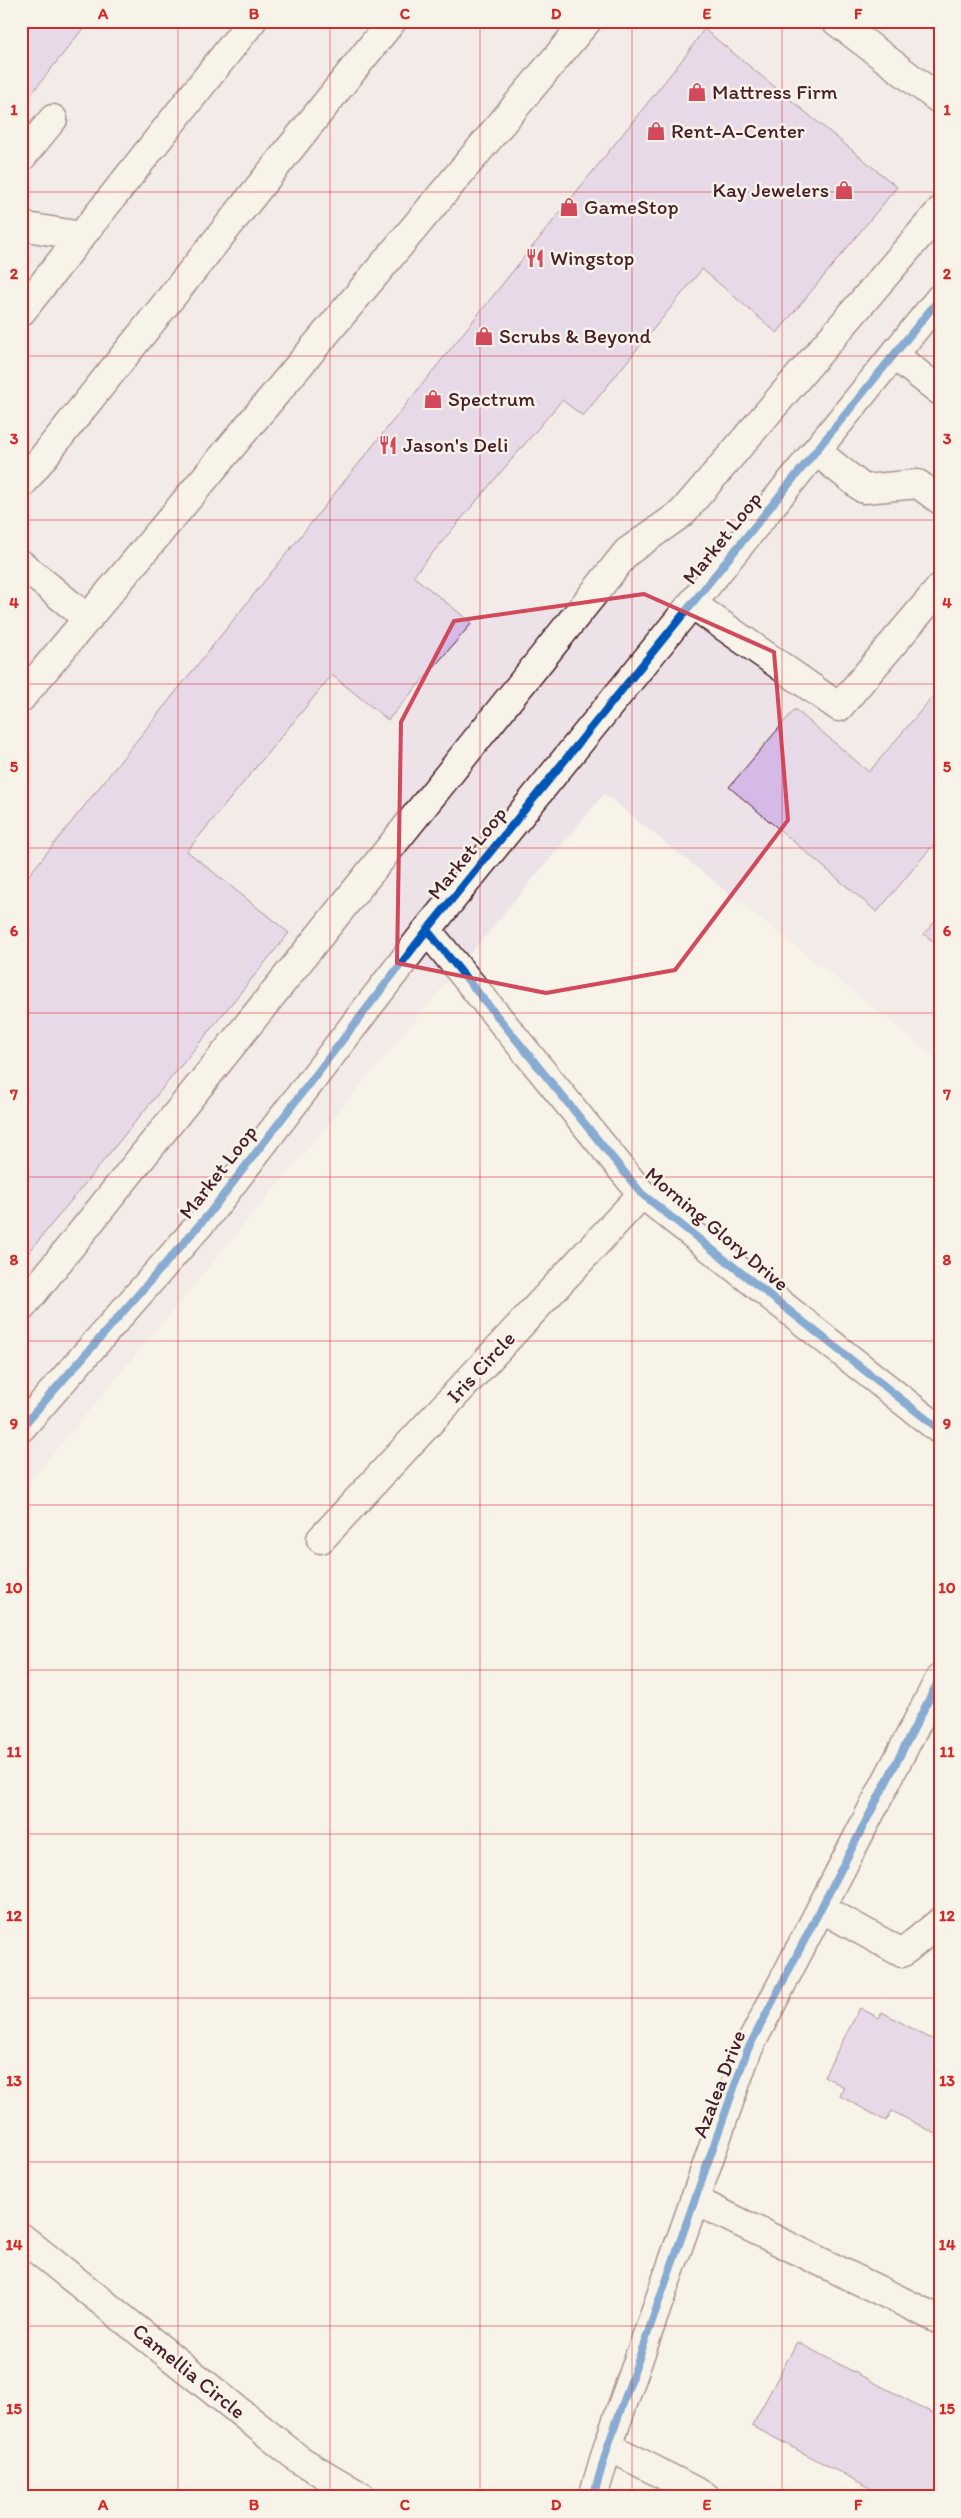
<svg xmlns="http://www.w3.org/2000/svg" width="961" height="2518" viewBox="0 0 961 2518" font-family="Itim,sans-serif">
  <rect width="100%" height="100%" fill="#f7f3e8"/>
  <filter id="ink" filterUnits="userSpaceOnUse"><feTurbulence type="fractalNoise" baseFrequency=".02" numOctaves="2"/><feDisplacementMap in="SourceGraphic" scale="10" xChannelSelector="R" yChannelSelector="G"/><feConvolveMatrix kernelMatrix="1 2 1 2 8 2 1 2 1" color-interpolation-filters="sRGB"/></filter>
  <g filter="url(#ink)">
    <!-- built -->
    <path fill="#ede2e8" d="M 21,21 L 940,21 L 940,1061 L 604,794 L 21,1492 Z"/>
    <!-- building -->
    <path fill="#d5bae8" stroke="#4a1f2b" d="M 21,21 L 89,21 L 21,107 Z
      M 704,29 L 897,187 L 777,333 L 702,269 L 583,416 L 562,400 L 413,576 L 472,623 L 388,720 L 332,675 L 187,851 L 289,933 L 21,1262 L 21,885 L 686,55 Z
      M 940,688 L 940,837 L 877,912 L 729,787 L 795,709 L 869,772 Z
      M 940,916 L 940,947 L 924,934 Z
      M 860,2008 L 879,2018 L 882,2012 L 937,2042 L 934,2047 L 940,2051 L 940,2136 L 892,2111 L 886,2121 L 840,2096 L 844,2087 L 824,2076 Z
      M 797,2342 L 940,2417 L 940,2497 L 887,2497 L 752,2426 Z"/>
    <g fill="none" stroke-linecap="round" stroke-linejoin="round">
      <!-- minor casing -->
      <g stroke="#4a1f2b" stroke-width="31">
        <path id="minor" d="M 836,21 L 940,100
          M 21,158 L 53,119
          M 21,226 L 81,236
          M 21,312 L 252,21
          M 894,355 L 940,391
          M 816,451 L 864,489 L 918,484 L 940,500
          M 21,485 L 392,21
          M 21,564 L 88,619
          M 692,604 L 839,707 L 940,588
          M 21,698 L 587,21
          M 427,930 L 642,1194 L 940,1430
          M 21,1308 L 627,552 L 682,513 L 940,211
          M 21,1428 L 208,1215 L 427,930 L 940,298
          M 321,1539 L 642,1194
          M 821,1908 L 902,1953 L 940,1922
          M 694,2200 L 940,2320
          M 21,2237 L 300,2460 L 362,2497
          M 608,2446 L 706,2497
          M 593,2497 L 608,2446 L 747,2051 L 940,1678"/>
      </g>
      <!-- minor -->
      <use href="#minor" stroke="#f7f3e8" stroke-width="28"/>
      <!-- cycleway casing -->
      <g stroke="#f7f3e8" stroke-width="11">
        <path id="cycleway" d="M 427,930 L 642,1194 L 940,1430
          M 21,1428 L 208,1215 L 427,930 L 940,298
          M 593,2497 L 608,2446 L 747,2051 L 940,1678"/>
      </g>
      <!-- cycleway -->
      <use href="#cycleway" stroke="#0057b8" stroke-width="8"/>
    </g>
  </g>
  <!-- marked area -->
  <path d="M0 0H961V2518H0ZM 644,594 L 774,652 L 788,820 L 675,970 L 546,993 L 397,963 L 401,722 L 454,621 Z" fill="#f7f3e8" fill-opacity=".55" fill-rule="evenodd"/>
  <path fill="none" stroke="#d1495b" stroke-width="4" stroke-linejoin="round" d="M 644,594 L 774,652 L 788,820 L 675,970 L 546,993 L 397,963 L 401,722 L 454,621 Z"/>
  <!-- grid -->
  <path fill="none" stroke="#d62828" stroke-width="1" stroke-opacity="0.55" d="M 178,21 L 178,2497M 330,21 L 330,2497M 480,21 L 480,2497M 632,21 L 632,2497M 782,21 L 782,2497M 21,192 L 940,192M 21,356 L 940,356M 21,520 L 940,520M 21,684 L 940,684M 21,848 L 940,848M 21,1013 L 940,1013M 21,1177 L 940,1177M 21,1341 L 940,1341M 21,1505 L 940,1505M 21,1670 L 940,1670M 21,1834 L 940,1834M 21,1998 L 940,1998M 21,2162 L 940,2162M 21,2326 L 940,2326"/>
  <!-- icons -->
  <defs>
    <g id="shop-bare" transform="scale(1.5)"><path d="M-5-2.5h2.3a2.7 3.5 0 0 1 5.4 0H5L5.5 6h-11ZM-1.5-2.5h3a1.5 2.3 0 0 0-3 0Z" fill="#d1495b" stroke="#f7f3e8" stroke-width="2.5" paint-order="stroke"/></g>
    <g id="restaurant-bare" transform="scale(1.5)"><path d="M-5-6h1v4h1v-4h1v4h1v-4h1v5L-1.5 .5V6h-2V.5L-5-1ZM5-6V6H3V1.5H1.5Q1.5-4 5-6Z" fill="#d1495b" stroke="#f7f3e8" stroke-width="2.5" paint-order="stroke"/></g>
  </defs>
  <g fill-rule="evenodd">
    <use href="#shop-bare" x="697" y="92"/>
    <use href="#shop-bare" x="656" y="131"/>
    <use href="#shop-bare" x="844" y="190"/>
    <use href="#shop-bare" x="569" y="207"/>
    <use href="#restaurant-bare" x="535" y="258"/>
    <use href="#shop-bare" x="484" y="336"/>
    <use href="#shop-bare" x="433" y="399"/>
    <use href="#restaurant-bare" x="388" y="445"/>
  </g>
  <g text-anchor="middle" stroke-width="5" stroke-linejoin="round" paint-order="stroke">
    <!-- poi labels -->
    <g font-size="21" fill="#4a1f2b" stroke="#f7f3e8" text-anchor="start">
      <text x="712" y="99">Mattress Firm</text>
      <text x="671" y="138">Rent-A-Center</text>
      <text x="829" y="197" text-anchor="end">Kay Jewelers</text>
      <text x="584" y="214">GameStop</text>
      <text x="550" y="265">Wingstop</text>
      <text x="499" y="343">Scrubs &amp; Beyond</text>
      <text x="448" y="406">Spectrum</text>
      <text x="403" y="452">Jason's Deli</text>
    </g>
    <!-- street labels -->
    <g font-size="21" fill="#4a1f2b" stroke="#f7f3e8">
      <text transform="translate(722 538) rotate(-51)" y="7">Market Loop</text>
      <text transform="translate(467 853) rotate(-51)" y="7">Market Loop</text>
      <text transform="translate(218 1172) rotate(-52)" y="7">Market Loop</text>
      <text transform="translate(717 1229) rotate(40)" y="7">Morning Glory Drive</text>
      <text transform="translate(481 1367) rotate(-47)" y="7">Iris Circle</text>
      <text transform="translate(719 2084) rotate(-69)" y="7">Azalea Drive</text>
      <text transform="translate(189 2371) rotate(39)" y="7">Camellia Circle</text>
    </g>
  </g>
  <!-- margin -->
  <rect width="961" height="2518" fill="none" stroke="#f7f3e8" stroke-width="55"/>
  <rect x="28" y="28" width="906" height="2462" fill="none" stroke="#d62828" stroke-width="2"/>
  <g font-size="16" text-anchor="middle" font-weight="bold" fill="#d62828">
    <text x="103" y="19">A</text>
    <text x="254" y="19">B</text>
    <text x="405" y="19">C</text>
    <text x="556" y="19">D</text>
    <text x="707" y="19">E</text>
    <text x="858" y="19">F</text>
    <text x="14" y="115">1</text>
    <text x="947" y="115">1</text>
    <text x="14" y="279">2</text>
    <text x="947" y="279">2</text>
    <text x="14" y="444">3</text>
    <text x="947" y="444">3</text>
    <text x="14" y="608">4</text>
    <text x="947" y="608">4</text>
    <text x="14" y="772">5</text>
    <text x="947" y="772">5</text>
    <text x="14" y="936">6</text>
    <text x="947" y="936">6</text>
    <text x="14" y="1100">7</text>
    <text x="947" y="1100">7</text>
    <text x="14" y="1265">8</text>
    <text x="947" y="1265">8</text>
    <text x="14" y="1429">9</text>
    <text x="947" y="1429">9</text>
    <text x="14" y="1593">10</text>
    <text x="947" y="1593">10</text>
    <text x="14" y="1757">11</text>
    <text x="947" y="1757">11</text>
    <text x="14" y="1921">12</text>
    <text x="947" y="1921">12</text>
    <text x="14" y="2086">13</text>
    <text x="947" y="2086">13</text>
    <text x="14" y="2250">14</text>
    <text x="947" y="2250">14</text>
    <text x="14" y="2414">15</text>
    <text x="947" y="2414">15</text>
    <text x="103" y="2510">A</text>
    <text x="254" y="2510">B</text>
    <text x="405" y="2510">C</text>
    <text x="556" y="2510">D</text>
    <text x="707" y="2510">E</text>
    <text x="858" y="2510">F</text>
  </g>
</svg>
